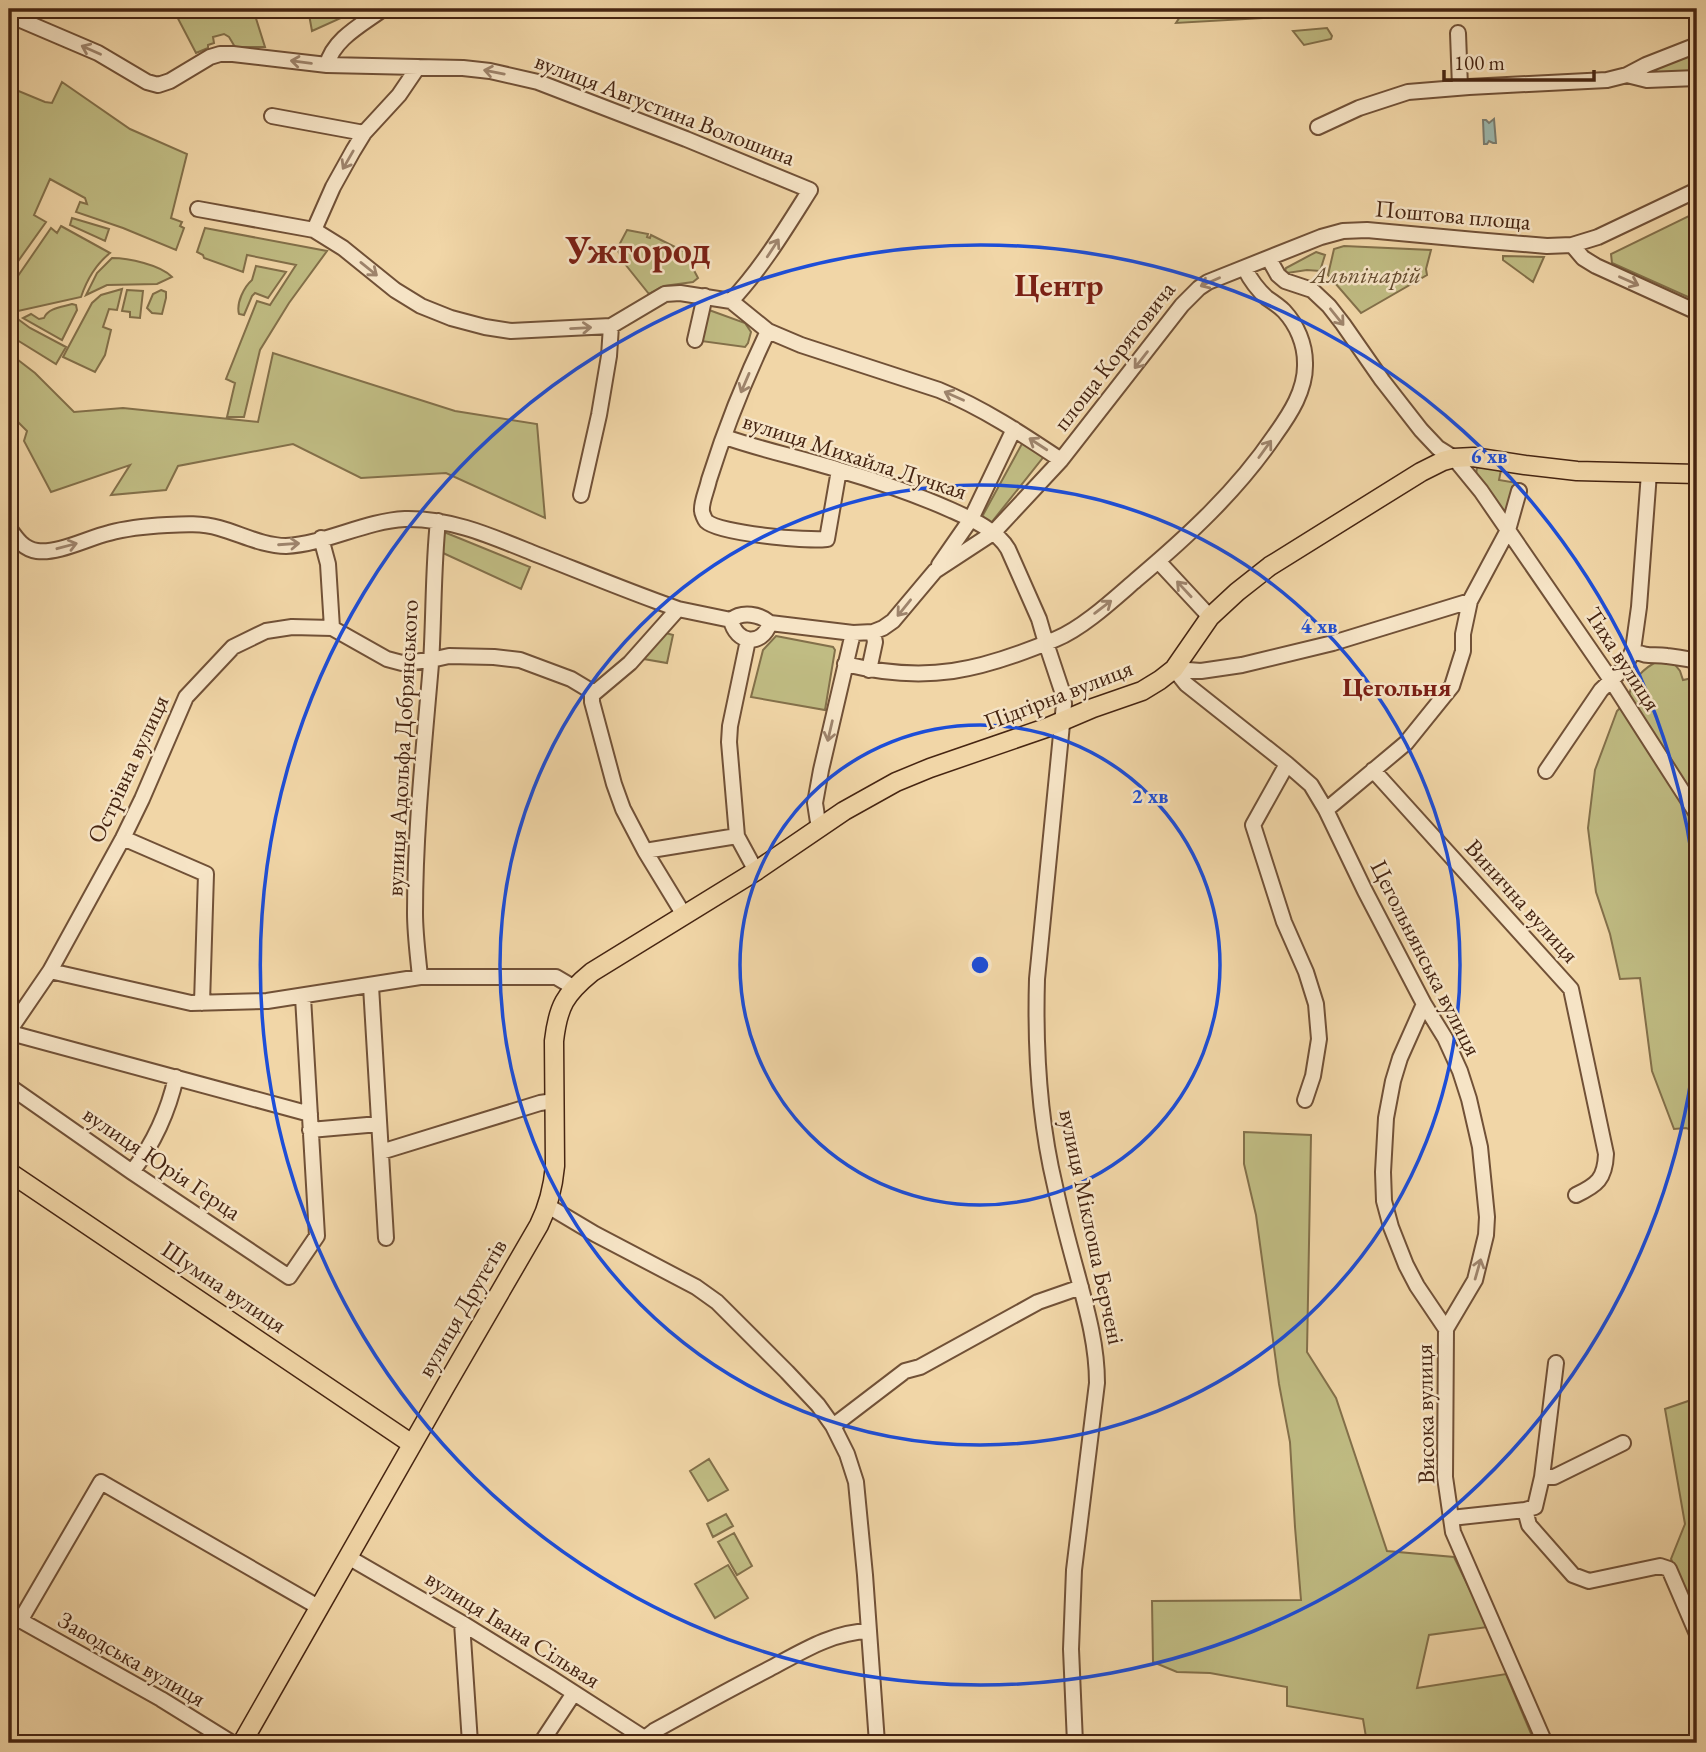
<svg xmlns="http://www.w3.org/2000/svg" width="1706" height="1752" viewBox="0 0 1706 1752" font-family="'EB Garamond',serif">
  <rect width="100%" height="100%" fill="#f1d6a7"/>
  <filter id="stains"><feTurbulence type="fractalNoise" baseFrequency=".00286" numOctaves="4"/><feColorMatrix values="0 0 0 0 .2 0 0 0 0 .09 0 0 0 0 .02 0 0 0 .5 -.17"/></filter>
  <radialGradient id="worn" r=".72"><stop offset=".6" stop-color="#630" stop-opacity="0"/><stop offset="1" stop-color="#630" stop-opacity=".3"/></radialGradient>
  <!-- green -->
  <path fill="#c0bc83" stroke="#83704a" stroke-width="2" d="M 173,9 L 253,9 L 265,47 L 235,47 L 229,37 L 224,34 L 213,37 L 214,43 L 208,45 L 208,48 L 196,53 Z
    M 308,9 L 339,9 L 341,18 L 312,31 Z
    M 1185,9 L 1419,9 L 1176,23 Z
    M 1327,28 L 1332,36 L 1331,39 L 1304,45 L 1293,31 Z
    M 1697,53 L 1697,72 L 1647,74 L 1646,71 L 1648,70 Z
    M 62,82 L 130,129 L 187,154 L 171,218 L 182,222 L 180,226 L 184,228 L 176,250 L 123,228 L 76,212 L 80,202 L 87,204 L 85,198 L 50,179 L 34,215 L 46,222 L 9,274 L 9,87 L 45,102 L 52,103 Z
    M 1697,212 L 1697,301 L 1612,263 L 1611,254 Z
    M 72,218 L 109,229 L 105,241 L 70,225 Z
    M 61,226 L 110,253 C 95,265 87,279 81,297 L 9,313 L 9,289 L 51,228 L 57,233 Z
    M 205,228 L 327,251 L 289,303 L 260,350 L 244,417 L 227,417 L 235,383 L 226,379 L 257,301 L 270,305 L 296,265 L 247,255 L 243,272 L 204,258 L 203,255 L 197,252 Z
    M 627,230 L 648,234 L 647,237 L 650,238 L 651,235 L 687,253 L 688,259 L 698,278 L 693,282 L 664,286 L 649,294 L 625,264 L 617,249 Z
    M 1344,246 L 1431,250 L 1426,269 L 1427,275 L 1361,313 L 1328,275 L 1334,249 Z
    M 1316,252 L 1325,255 L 1320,271 L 1307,270 L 1287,273 L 1285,271 L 1286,268 Z
    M 1503,256 L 1544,257 L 1533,282 L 1503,260 Z
    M 112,258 C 128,258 161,265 172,277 L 157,284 L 107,285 L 86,295 L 97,273 Z
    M 256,266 L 286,272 L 268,298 L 255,293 L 252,296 L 244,315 L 239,314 C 236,303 244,287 252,280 Z
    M 122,289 L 117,310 L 109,309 L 103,327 L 111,330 L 105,355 L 95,372 L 63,357 L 92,303 L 101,295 Z
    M 127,290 L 143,291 L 140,318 L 130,317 L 130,312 L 122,311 Z
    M 161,290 L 166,292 L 166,298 L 162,314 L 152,313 L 147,308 L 153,294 Z
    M 72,304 L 76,305 L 77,310 L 62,340 L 23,318 L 31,314 L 39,319 L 44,318 C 48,308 62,307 72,304 Z
    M 709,310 L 745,323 L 751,332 L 748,343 L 745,347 L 701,341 Z
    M 9,317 L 15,317 L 30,328 L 66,347 L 56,364 L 9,335 Z
    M 9,353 L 35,373 L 74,412 L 123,408 L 258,422 L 273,353 L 455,411 L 537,424 L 545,518 L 446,473 L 361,478 L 293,444 L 178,466 L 166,490 L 111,495 L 130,465 L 51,492 L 24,441 L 27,431 L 9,413 Z
    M 1023,442 L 1045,455 L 991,523 L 984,520 L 983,515 Z
    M 1477,467 L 1501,470 L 1499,480 L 1517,483 L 1507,521 L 1476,475 Z
    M 444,532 L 530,567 L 521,589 L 443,553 L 441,542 Z
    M 662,632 L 673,635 L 667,663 L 638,658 Z
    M 776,636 L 833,647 L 835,650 L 825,710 L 751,697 L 763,650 Z
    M 1660,660 L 1672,661 L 1680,671 L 1683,680 L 1697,677 L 1697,1132 L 1686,1128 L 1674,1129 L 1652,1071 L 1640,978 L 1620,979 L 1610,934 L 1596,892 L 1588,828 L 1595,770 L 1617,711 L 1629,699 C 1629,681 1645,667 1660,660 Z
    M 1244,1132 L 1311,1135 L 1307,1352 L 1336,1398 L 1387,1551 L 1454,1557 L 1488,1627 L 1429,1635 L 1417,1688 L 1506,1674 L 1535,1743 L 1367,1743 L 1363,1719 L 1287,1706 L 1287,1687 L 1210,1673 L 1177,1672 L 1153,1662 L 1152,1601 L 1301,1600 L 1295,1527 L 1290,1442 L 1279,1384 L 1256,1215 L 1244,1164 Z
    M 1697,1398 L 1697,1621 L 1671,1559 L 1685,1524 L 1665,1409 Z
    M 709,1459 L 728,1490 L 708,1501 L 690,1471 Z
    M 726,1514 L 733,1526 L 713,1537 L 707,1524 Z
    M 734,1533 L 752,1566 L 737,1575 L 718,1542 Z
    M 728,1565 L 748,1598 L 715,1618 L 695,1584 Z"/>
  <!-- water -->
  <path fill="#9cb8ae" stroke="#7a7d70" stroke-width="2" d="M 1494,119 L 1496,143 L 1493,143 L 1489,141 L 1487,144 L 1484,144 L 1483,120 L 1486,120 L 1489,123 Z"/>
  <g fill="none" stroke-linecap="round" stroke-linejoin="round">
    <!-- minor casing -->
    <g stroke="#715137" stroke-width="18">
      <path id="minor" d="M 9,15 L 98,53 L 147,82 L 158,85 L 170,81 L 210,57 L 220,54 L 233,54 L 327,65 L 463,68 L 490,71 L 538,82 L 686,139 L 810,190 C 786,228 762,268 731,301
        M 1458,33 L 1460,87
        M 327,65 C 333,39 363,24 383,9
        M 1627,75 L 1647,80 L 1697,78
        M 272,116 L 364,133
        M 1318,127 L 1359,108 L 1408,92 L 1469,87 L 1607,80 L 1627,75 L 1646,65 L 1697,45
        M 198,209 L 314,230 L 343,248 L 395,290 L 421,306 L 451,318 L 485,327 L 511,331 L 611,326 L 665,294 L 680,293 L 731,301 L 768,331 L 801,345 L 939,390 C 983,408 1022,434 1061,460
        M 314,230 L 333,187 L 353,151 L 364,133 L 399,95 L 418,67
        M 1572,245 L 1583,258 L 1596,266 L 1697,312
        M 1269,259 L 1278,275 L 1285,281 L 1312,290 L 1329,306 L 1343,324 L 1382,380 L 1421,430 L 1438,448 L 1454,458 L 1481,491 L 1611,680 L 1697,814
        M 768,331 C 745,379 725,429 709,480 C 707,490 701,502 702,511 C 702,513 705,520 706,521 C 719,534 808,541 827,539 L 839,470
        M 695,340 L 705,296
        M 725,437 C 762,450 801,458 839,470 C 877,481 915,494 951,510 C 971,519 997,530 1008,549 L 1039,619 L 1046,643 L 1063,694 L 1064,704 L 1037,979 C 1035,1047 1039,1119 1055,1186 C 1061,1215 1069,1244 1077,1273 C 1087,1310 1097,1345 1097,1383 L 1074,1570 L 1071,1649 L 1075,1743
        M 581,495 L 599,415 L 609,356 L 611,326
        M 9,528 C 16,538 23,549 37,551 C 58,554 88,538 109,533 C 127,528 148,526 167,525 C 184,524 202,523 219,528 C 241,534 263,546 286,546 C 325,544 365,521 405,519 C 451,518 491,536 533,553 C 574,569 615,586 656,601 L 678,609 L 731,620
        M 321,538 L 328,564 L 332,628
        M 1158,561 L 1210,617
        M 939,565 L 971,519 L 1014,429
        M 731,620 C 742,611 760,614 770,623 L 853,633 L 873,632 L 883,628 L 893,621 L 935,571 L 993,533 L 1061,460 L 1182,305 L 1199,288 L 1208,282 L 1321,237 L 1343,231 L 1367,230 L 1475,240 L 1547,246 L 1572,245 L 1598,237 L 1697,190
        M 731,620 C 736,644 762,647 770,623
        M 748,640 L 730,726 L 729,742 L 737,836 L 756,871
        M 1633,650 C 1647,658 1653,654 1667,656 C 1677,657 1687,659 1697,661
        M 845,664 C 927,684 980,671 1056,639 C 1083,628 1114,599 1136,580 C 1188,536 1237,491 1275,435 C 1290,414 1306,390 1305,363 C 1305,344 1297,325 1284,311 C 1279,306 1273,302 1267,298 C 1258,290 1250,279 1245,269
        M 1174,669 L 1186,684 L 1287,764 L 1311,785 L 1326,810 L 1365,891 L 1424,1004 L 1445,1038 L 1460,1071 L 1469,1099 L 1480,1147 L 1487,1217 L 1486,1235 L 1475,1280 L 1446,1329
        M 1174,669 L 1201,671 L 1242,665 L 1333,643 L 1470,601
        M 869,670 L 875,642 L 873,632
        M 1287,764 L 1253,825 L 1284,922 L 1306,972 L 1316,1004 L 1319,1039 L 1313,1076 L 1305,1100
        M 1373,770 L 1571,989 L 1606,1154 C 1605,1179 1597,1185 1576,1195
        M 1546,771 L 1601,690 L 1625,667 L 1633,650 L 1639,607 L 1649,473
        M 1326,810 L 1406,743 L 1452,686 L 1463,651 L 1463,634 L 1470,601 L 1508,530 L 1519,491
        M 819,829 L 815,803 L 821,770 L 853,633
        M 123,838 L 206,874 L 202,1003
        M 645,851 L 623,809 L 614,784 L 592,702 L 592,695 L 630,663 L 678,609
        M 684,915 L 645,851 L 737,836
        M 50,971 L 191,1003 L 267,1001 L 420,977 L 556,977 L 573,987
        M 420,977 C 418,956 415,934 415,913 C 415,830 424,747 431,664 C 434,616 433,568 438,521
        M 371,986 L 386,1238
        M 1424,1004 L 1400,1058 L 1393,1081 L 1386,1118 L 1383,1172 L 1384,1201 L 1391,1227 L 1406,1265 L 1417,1286 L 1446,1329 L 1445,1477 L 1453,1532 L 1545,1743
        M 9,1030 L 18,1035 L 310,1114
        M 9,1031 L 50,971 L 123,838 L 142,799 L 186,697 L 233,647 L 266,631 L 292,627 L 332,628 L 387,659 L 402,663 L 431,660 L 449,656 L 494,657 L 520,660 L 571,679 L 591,691 L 592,695
        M 9,1086 L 132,1172 L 289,1277 L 317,1236 L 303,997
        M 310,1130 L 379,1124
        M 381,1152 L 540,1103 L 554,1101
        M 132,1172 C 154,1143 168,1113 176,1077
        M 548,1206 L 595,1234 L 696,1287 L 717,1302 L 787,1372 L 818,1405 L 833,1426 L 847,1454 L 856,1482 L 865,1575 L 877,1743
        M 833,1426 L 905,1371 L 920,1367 L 1038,1302 L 1081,1287
        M 1542,1477 L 1554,1477 L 1623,1443
        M 1525,1510 L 1529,1525 L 1573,1575 L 1589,1581 L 1660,1566 L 1669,1569 L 1697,1634
        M 1451,1518 L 1525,1510 L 1535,1507 L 1542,1477 L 1556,1363
        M 348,1557 L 462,1623 L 551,1678 L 652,1743
        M 9,1614 L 161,1699 L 232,1743
        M 20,1621 L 101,1482 L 320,1608
        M 462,1623 L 470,1743
        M 645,1738 L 654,1731 C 692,1710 730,1689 769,1669 C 801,1652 832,1632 869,1631
        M 541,1743 L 574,1693"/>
    </g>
    <!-- major casing -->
    <g stroke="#462512" stroke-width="21">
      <path id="major" d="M 9,1172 L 412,1444
        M 242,1743 L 445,1387 L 539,1225 C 549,1205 553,1188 555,1166 L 554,1041 C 558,1006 565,994 592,972 L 756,871 L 844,811 L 896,782 L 930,768 L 1046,728 L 1093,708 L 1142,691 L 1160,680 L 1174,669 L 1210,617 L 1237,592 L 1270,566 L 1421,472 L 1443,461 L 1454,458 L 1473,457 L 1525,465 L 1577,471 L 1697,474"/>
    </g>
    <!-- minor -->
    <use href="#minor" stroke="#f6e4c6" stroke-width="14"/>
    <!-- major -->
    <use href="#major" stroke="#f1d6a7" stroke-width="18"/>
  </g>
  <!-- one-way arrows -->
  <defs><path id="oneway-shaft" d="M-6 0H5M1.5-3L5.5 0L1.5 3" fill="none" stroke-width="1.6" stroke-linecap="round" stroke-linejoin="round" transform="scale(1.75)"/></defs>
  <g stroke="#9e846c">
    <use href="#oneway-shaft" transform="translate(91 50) rotate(-156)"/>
    <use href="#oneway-shaft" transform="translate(301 62) rotate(-173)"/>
    <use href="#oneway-shaft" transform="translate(494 72) rotate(-169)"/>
    <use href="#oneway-shaft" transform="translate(348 160) rotate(120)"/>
    <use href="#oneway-shaft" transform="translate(773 248) rotate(-57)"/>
    <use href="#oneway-shaft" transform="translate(369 269) rotate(39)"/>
    <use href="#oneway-shaft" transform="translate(1629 281) rotate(24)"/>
    <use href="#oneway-shaft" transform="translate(1210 282) rotate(156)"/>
    <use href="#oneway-shaft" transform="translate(1337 317) rotate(51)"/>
    <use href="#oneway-shaft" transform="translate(581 328) rotate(-3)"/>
    <use href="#oneway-shaft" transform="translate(1141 360) rotate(128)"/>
    <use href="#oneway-shaft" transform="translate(745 383) rotate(113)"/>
    <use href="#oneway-shaft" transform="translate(954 396) rotate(-156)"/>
    <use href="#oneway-shaft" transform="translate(1038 444) rotate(-147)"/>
    <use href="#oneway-shaft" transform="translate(1265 449) rotate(-54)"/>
    <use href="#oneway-shaft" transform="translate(289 544) rotate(-4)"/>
    <use href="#oneway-shaft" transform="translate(67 546) rotate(-15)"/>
    <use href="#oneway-shaft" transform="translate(1184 589) rotate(-133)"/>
    <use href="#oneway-shaft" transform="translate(1103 607) rotate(-37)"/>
    <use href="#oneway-shaft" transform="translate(904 608) rotate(129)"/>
    <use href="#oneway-shaft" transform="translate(830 731) rotate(103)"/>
    <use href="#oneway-shaft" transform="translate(1478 1269) rotate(-74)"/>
  </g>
  <!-- distance rings -->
  <g fill="none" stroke="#1d4ed8" stroke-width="3.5">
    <circle cx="980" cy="965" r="240"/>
    <circle cx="980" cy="965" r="480"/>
    <path d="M1697 1034A720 720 0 1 1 1697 896"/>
  </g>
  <g text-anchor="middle" stroke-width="5" stroke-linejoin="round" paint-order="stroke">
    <!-- street labels -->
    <g font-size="24" fill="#462512" stroke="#f6e4c6">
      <text transform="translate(665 109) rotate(21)" y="8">вулиця Августина Волошина</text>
      <text transform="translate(1453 215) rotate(5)" y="8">Поштова площа</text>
      <text transform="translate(1114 356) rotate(-52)" y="8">площа Корятовича</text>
      <text transform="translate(855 456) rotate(18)" y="8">вулиця Михайла Лучкая</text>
      <text transform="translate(1623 659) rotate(57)" y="8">Тиха вулиця</text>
      <text transform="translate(1058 695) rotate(-21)" y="8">Підгірна вулиця</text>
      <text transform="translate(402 748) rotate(-87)" y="8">вулиця Адольфа Добрянського</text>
      <text transform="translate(128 769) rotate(-65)" y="8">Острівна вулиця</text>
      <text transform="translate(1522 901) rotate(48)" y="8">Винична вулиця</text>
      <text transform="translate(1426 958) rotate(63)" y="8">Цегольнянська вулиця</text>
      <text transform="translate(162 1163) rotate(34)" y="8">вулиця Юрія Герца</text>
      <text transform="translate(1092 1227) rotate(78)" y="8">вулиця Міклоша Берчені</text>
      <text transform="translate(224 1287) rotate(34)" y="8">Шумна вулиця</text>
      <text transform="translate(462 1308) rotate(-60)" y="8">вулиця Другетів</text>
      <text transform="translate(1425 1414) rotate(-91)" y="8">Висока вулиця</text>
      <text transform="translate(513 1629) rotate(32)" y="8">вулиця Івана Сільвая</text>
      <text transform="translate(132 1659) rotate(30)" y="8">Заводська вулиця</text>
    </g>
    <!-- park labels -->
    <g font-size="24" font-style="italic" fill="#644b2e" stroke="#f6e4c6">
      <text x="1366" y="283">Альпінарій</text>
    </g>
    <!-- neighbourhood labels -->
    <g font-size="26" font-weight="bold" fill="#7a1f14" stroke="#f6e4c6">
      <text x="1397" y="696">Цегольня</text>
    </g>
    <!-- district labels -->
    <g font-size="32" font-weight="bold" fill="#7a1f14" stroke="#f6e4c6">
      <text x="1059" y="296">Центр</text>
    </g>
    <!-- town labels -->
    <g font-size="38" font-weight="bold" fill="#7a1f14" stroke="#f6e4c6">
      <text x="638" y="263">Ужгород</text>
    </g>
  </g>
  <circle cx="980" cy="965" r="10" fill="#1d4ed8" stroke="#f6e4c6" stroke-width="3.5"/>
  <g font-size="21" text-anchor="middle" font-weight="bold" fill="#1d4ed8" stroke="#f6e4c6" stroke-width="5" stroke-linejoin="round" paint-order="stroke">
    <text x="1489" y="463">6 хв</text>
    <text x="1319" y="633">4 хв</text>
    <text x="1150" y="803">2 хв</text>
  </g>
  <!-- margin -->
  <rect width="1706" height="1752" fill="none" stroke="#f1d6a7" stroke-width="35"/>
  <rect x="10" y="10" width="1685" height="1731" fill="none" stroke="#462512" stroke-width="3.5"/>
  <rect x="18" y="18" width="1671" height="1717" fill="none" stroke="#462512" stroke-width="2"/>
  <!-- scale -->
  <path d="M1444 70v10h150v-10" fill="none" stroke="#462512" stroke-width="3.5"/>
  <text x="1454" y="70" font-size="21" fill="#462512" stroke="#f6e4c6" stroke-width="5" paint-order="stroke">100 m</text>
  <rect width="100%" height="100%" filter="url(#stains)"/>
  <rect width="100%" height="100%" fill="url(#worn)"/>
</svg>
